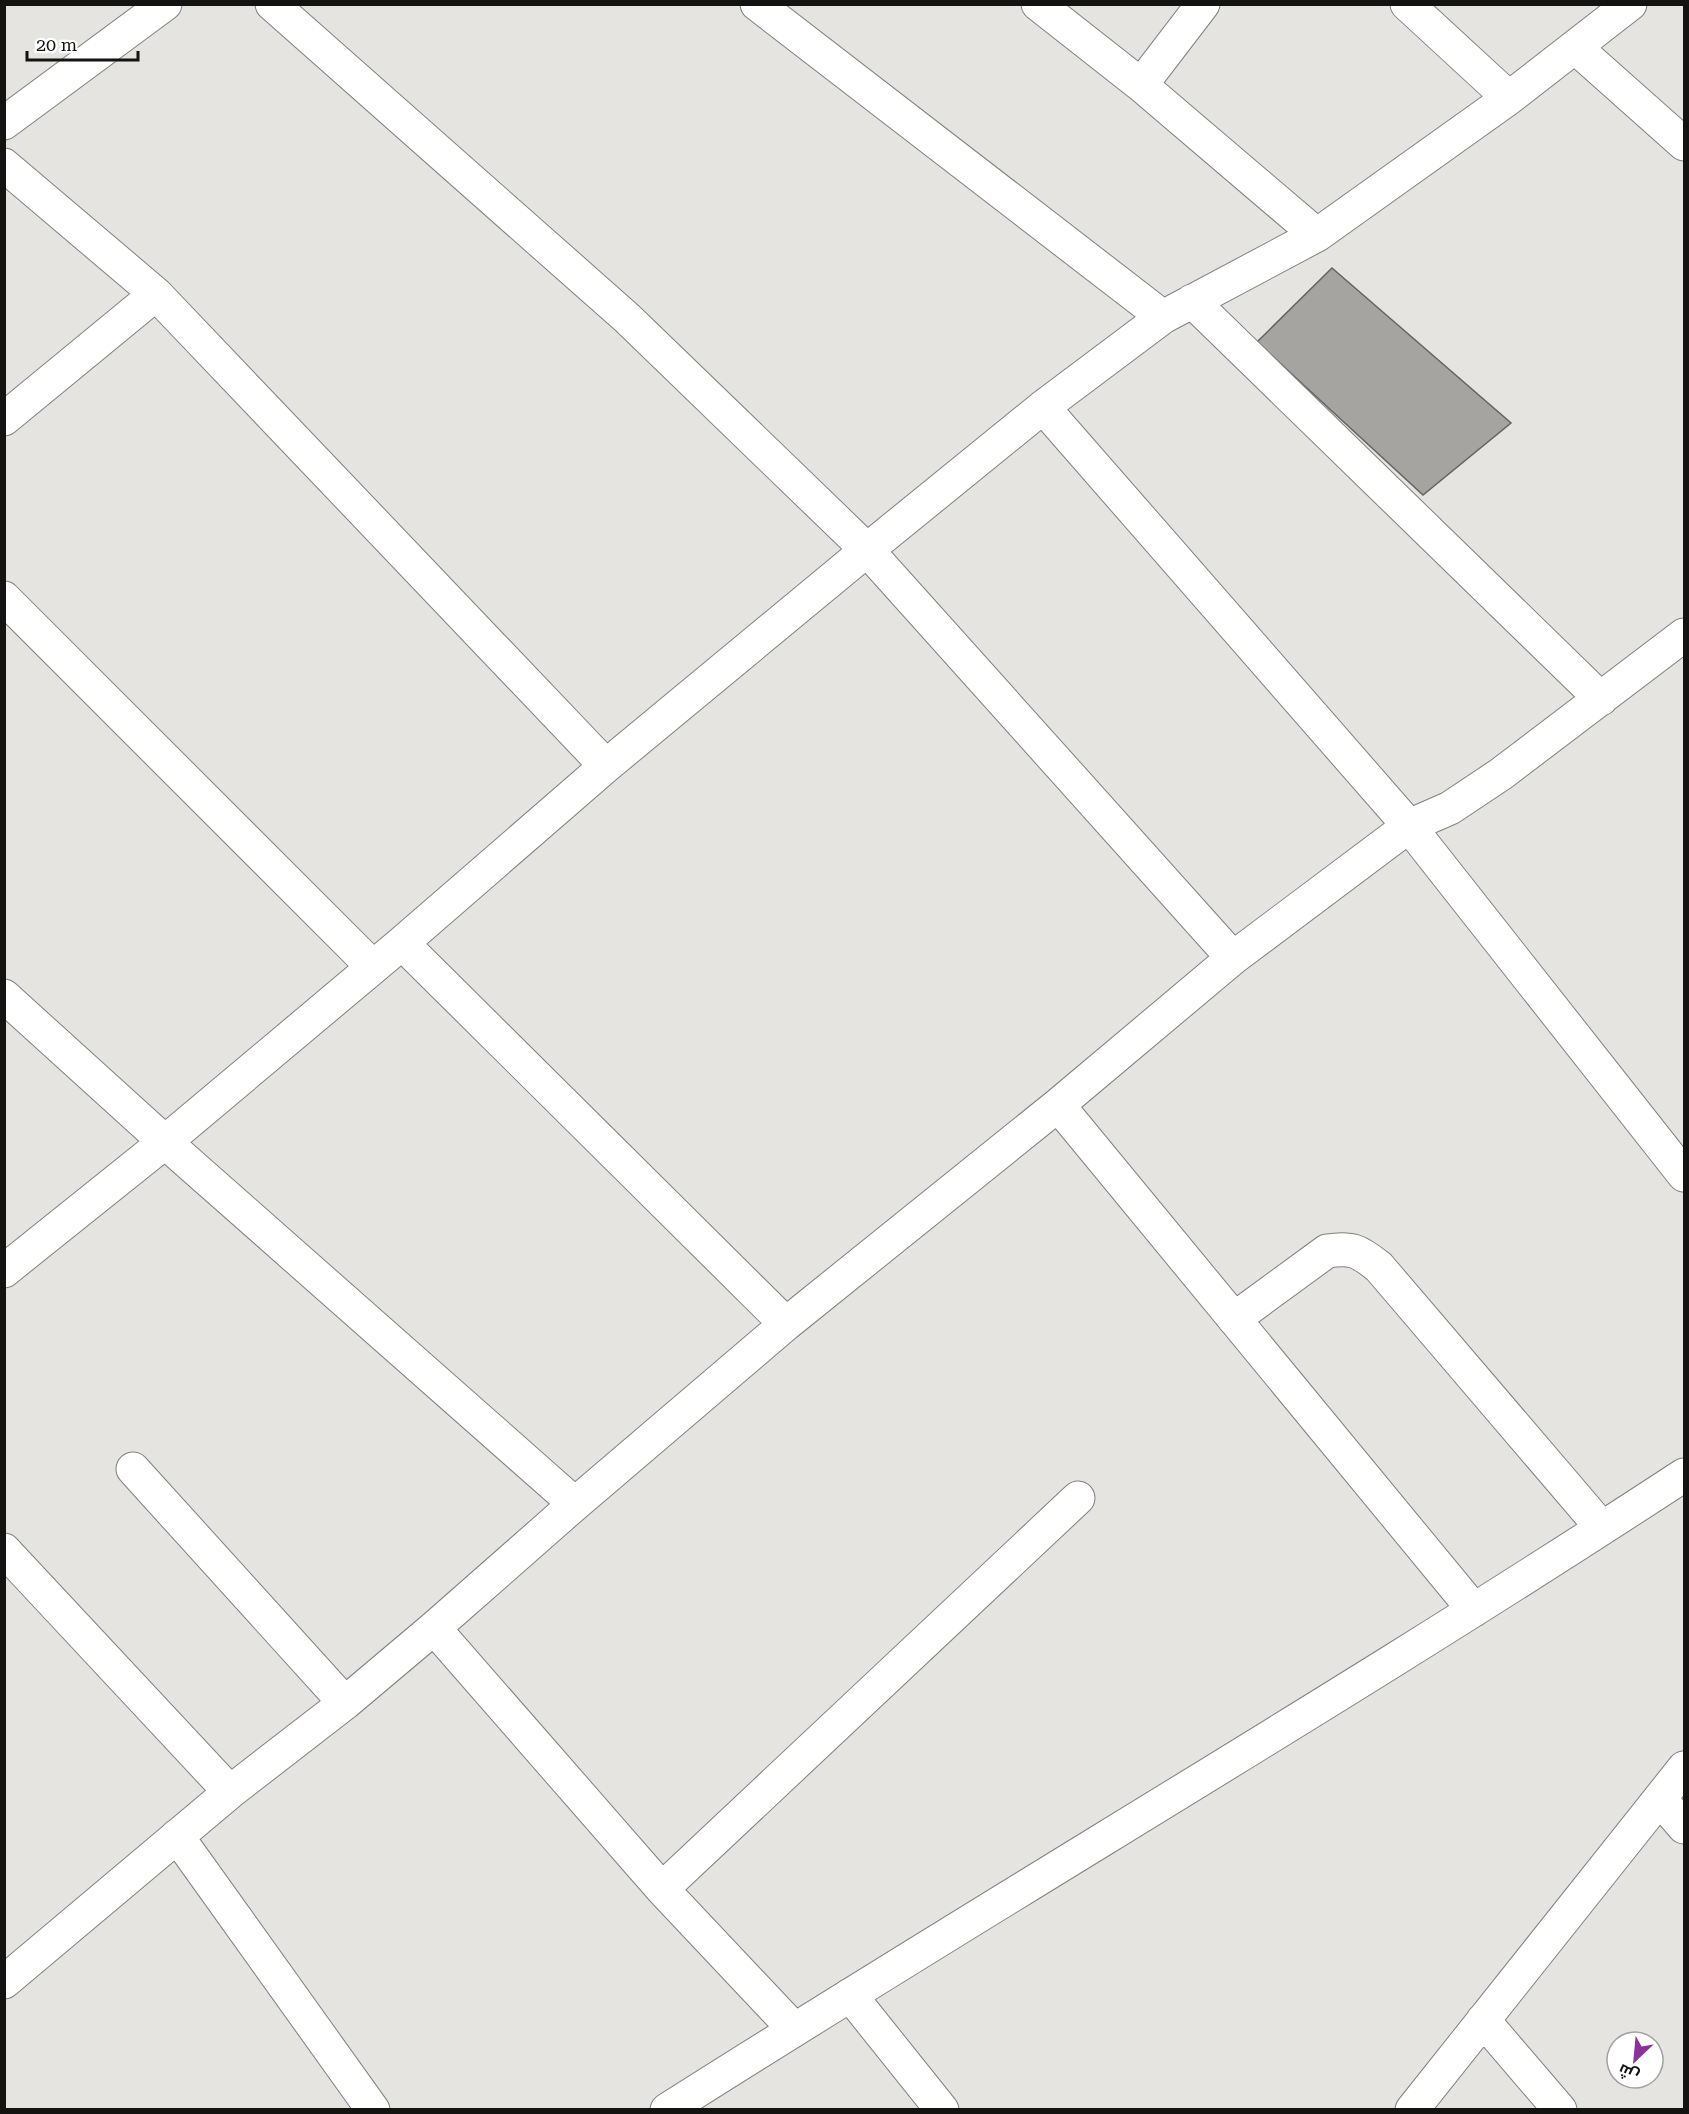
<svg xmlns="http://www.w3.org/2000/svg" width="1689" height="2114" viewBox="0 0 1689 2114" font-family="'Roboto Serif',Cairo,serif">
  <rect width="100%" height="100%" fill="#e5e4e0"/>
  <!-- building -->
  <path fill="#a5a4a1" stroke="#646360" stroke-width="1.5" d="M 1332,268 L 1511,423 L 1423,495 L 1257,342 Z"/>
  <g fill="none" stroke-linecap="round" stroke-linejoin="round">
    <!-- minor casing -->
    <g stroke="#82807d" stroke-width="35">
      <path id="minor" d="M 272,4 L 627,318 L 867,550 L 1233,958
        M 757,4 L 1163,317
        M 1038,4 L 1141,85 L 1317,235
        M 1407,4 L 1509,98
        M 1575,47 L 1684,144
        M 1141,85 L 1203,4
        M 4,123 L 165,4
        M 4,165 L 156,294 L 606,766
        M 1192,301 L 1601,699
        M 1043,407 L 1409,826 L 1684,1175
        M 4,419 L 156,294
        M 4,598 L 373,967
        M 402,943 L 786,1324
        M 4,996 L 165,1142 L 575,1504
        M 1058,1105 L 1474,1610
        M 4,1271 L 165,1142 L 402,943 L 606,766 L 867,550 L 1043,407 L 1163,317 L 1317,235 L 1509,98 L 1630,4
        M 1234,1319 L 1327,1251 C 1352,1247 1359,1251 1379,1267 L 1602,1528
        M 133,1469 L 345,1703
        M 4,1550 L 230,1792
        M 434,1628 L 662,1889 L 794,2029
        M 1660,1799 L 1684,1827
        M 177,1836 L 373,2110
        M 662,1889 L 1078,1498
        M 4,1982 L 230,1792 L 345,1703 L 434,1628 L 575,1504 L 786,1324 L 1058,1105 L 1233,958 L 1409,826 L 1450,808 L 1501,774 L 1684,635
        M 850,1995 L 942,2110
        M 1483,2020 L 1560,2110
        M 667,2110 C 1005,1895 1350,1694 1684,1475
        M 1412,2110 L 1684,1768"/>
    </g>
    <!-- minor -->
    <use href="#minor" stroke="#fff" stroke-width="33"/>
  </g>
  <!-- border -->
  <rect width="1689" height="2114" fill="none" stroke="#131312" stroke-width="12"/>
  <!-- north arrow -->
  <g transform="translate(1635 2060) rotate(206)"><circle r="28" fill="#ffffff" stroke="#a1a1a0" stroke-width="1.5"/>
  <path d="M0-4.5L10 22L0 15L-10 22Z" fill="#89319d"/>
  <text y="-9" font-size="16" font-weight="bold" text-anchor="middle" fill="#131312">ش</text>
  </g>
  <!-- scale -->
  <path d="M27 51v9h111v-9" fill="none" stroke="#131312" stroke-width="3"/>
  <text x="36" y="51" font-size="18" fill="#131312" stroke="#ffffff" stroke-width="4.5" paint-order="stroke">20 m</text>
</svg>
